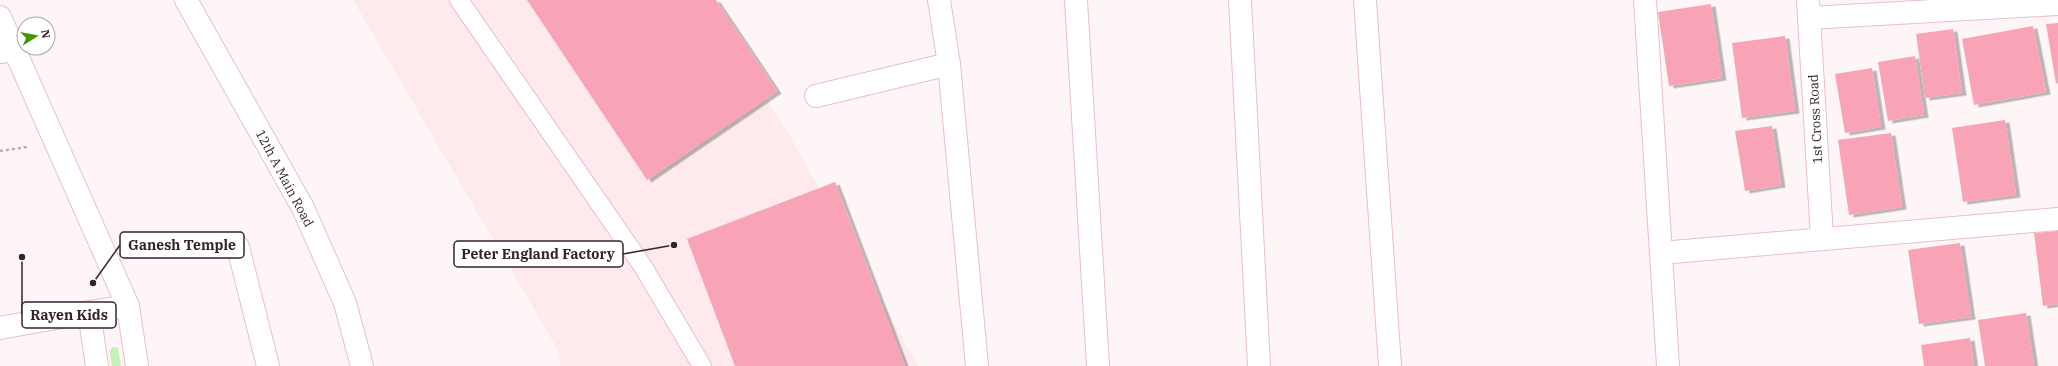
<svg xmlns="http://www.w3.org/2000/svg" width="2058" height="366" viewBox="0 0 2058 366" font-family="'IBM Plex Serif',serif">
  <defs>
    <filter id="shadow"><feDropShadow dx="4.5" dy="2.5" stdDeviation="0" flood-color="#0004"/></filter>
  </defs>
  <rect width="100%" height="100%" fill="#fef5f6"/>
  <!-- built -->
  <path fill="#fee9ec" d="M 353,0 L 701,0 L 791,138 L 918,366 L 560,366 L 559,352 Z"/>
  <!-- green -->
  <path fill="#c9f0ba" d="M 113,347 L 118,348 L 121,366 L 112,366 L 109,350 Z"/>
  <!-- building -->
  <path fill="#f8a3b6" filter="url(#shadow)" d="M 527,0 L 716,0 L 777,91 L 647,180 Z
    M 1711,4 L 1722,78 L 1669,86 L 1658,12 Z
    M 2058,23 L 2058,83 L 2056,84 L 2046,24 Z
    M 2033,26 L 2046,92 L 1974,105 L 1962,39 Z
    M 1953,29 L 1962,93 L 1925,98 L 1916,34 Z
    M 1785,36 L 1795,111 L 1742,118 L 1732,43 Z
    M 1915,56 L 1924,115 L 1888,121 L 1878,62 Z
    M 1872,68 L 1881,127 L 1845,133 L 1835,74 Z
    M 2005,120 L 2016,195 L 1963,202 L 1952,128 Z
    M 1772,126 L 1781,185 L 1745,191 L 1735,131 Z
    M 1891,133 L 1902,207 L 1849,215 L 1838,140 Z
    M 835,182 L 905,366 L 735,366 L 687,239 Z
    M 2058,231 L 2058,304 L 2043,306 L 2034,233 Z
    M 1960,243 L 1971,317 L 1919,324 L 1908,250 Z
    M 2026,313 L 2034,366 L 1985,366 L 1978,320 Z
    M 1970,338 L 1974,366 L 1924,366 L 1921,345 Z"/>
  <g fill="none" stroke-linecap="round" stroke-linejoin="round">
    <!-- lane casing -->
    <g stroke="#e9bfc7" stroke-width="20">
      <path id="lane" d="M 459,0 L 642,265 L 702,366
        M 0,54 L 15,52"/>
    </g>
    <!-- street casing -->
    <g stroke="#e9bfc7" stroke-width="24">
      <path id="street" d="M 186,0 L 303,208 L 345,303 L 362,366
        M 939,0 L 949,64 L 977,366
        M 1076,0 L 1098,366
        M 1240,0 L 1259,366
        M 1365,0 L 1390,366
        M 1645,0 L 1668,366
        M 1808,0 L 1822,238
        M 0,17 L 128,306 L 137,366
        M 1809,18 L 2058,4
        M 816,96 L 949,64
        M 238,247 L 268,366
        M 1661,253 L 2058,219
        M 89,312 L 128,306
        M 0,328 L 89,312 L 97,366"/>
    </g>
    <!-- path -->
    <path stroke="#b9adaf" stroke-width="2.5" stroke-dasharray="3 3" stroke-linecap="butt" d="M 0,151 L 27,147"/>
    <!-- lane -->
    <use href="#lane" stroke="#fff" stroke-width="18"/>
    <!-- street -->
    <use href="#street" stroke="#fff" stroke-width="22"/>
  </g>
  <g text-anchor="middle" stroke-width="3" stroke-linejoin="round" paint-order="stroke">
    <!-- street labels -->
    <g font-size="13" fill="#342427" stroke="#fff">
      <text transform="translate(1815 119) rotate(-93)" y="5">1st Cross Road</text>
      <text transform="translate(285 178) rotate(62)" y="5">12th A Main Road</text>
    </g>
  </g>
  <!-- callouts -->
  <path fill="none" stroke="#342427" stroke-width="1.5" d="M93 283L120 245M674 245L623 254M22 257L22 315"/>
  <g fill="#342427" stroke="#fff" stroke-width="1.5">
    <circle cx="93" cy="283" r="4"/>
    <circle cx="674" cy="245" r="4"/>
    <circle cx="22" cy="257" r="4"/>
  </g>
  <g fill="#fff" stroke="#342427" stroke-width="1.5">
    <rect x="120" y="232" width="124" height="26" rx="4"/>
    <rect x="454" y="241" width="169" height="26" rx="4"/>
    <rect x="22" y="302" width="94" height="26" rx="4"/>
  </g>
  <g font-size="14" text-anchor="middle" font-weight="bold" fill="#342427">
    <text x="182" y="250">Ganesh Temple</text>
    <text x="538" y="259">Peter England Factory</text>
    <text x="69" y="320">Rayen Kids</text>
  </g>
  <!-- north arrow -->
  <g transform="translate(36 36) rotate(79)"><circle r="19" fill="#ffffff" stroke="#aea7a9"/>
  <path d="M0-3L7 15L0 10L-7 15Z" fill="#439603"/>
  <text y="-6" font-size="11" font-weight="bold" text-anchor="middle" fill="#342427">N</text>
  </g>
</svg>
